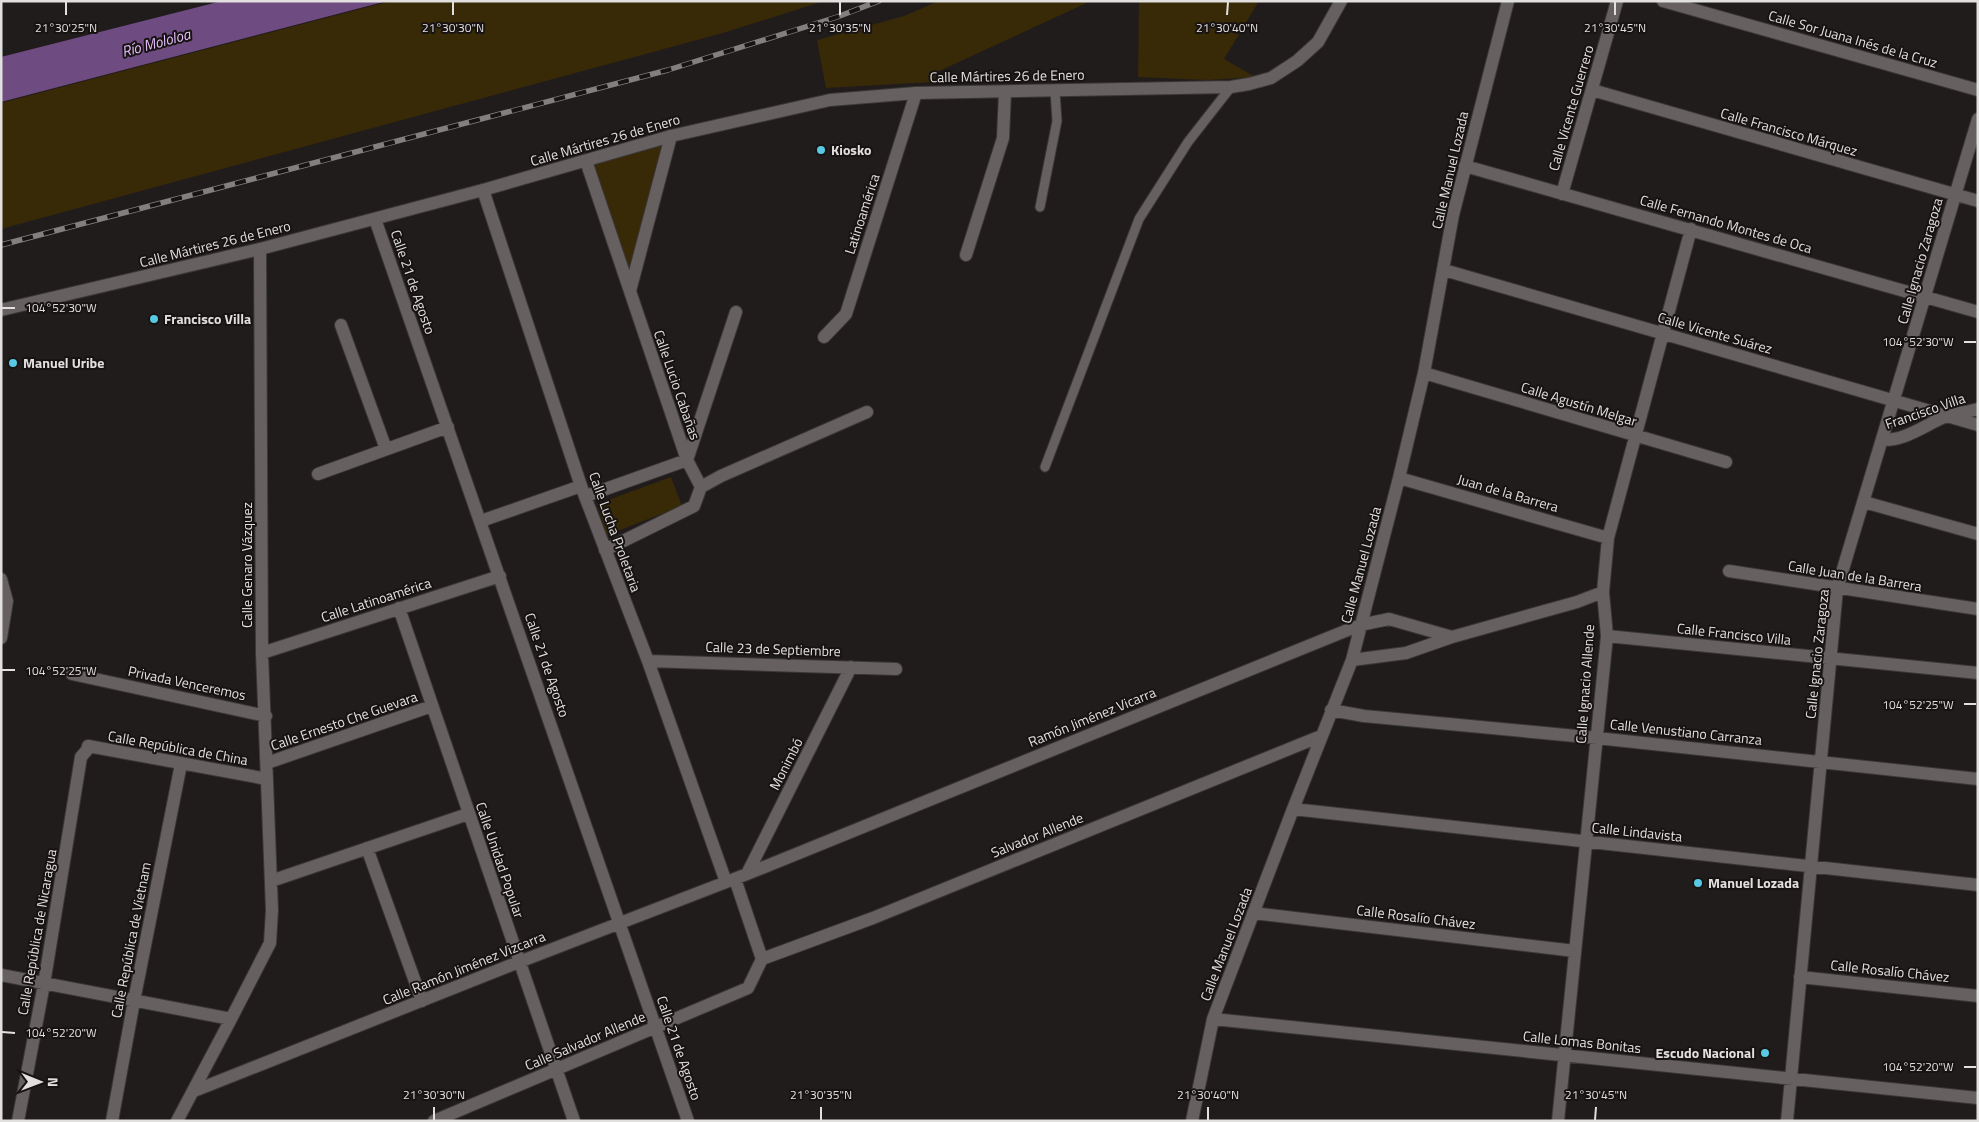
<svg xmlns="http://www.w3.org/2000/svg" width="1979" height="1122" viewBox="0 0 1979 1122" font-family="'Titillium Web',sans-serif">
  <rect width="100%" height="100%" fill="#211c1c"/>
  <!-- green -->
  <path fill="#382907" d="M 391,1 L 824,1 L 723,33 L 1,229 L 1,103 Z
    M 939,1 L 1091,1 L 937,72 L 933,82 L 826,88 L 817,40 L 904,16 Z
    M 1139,1 L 1259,1 L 1224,59 L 1255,77 L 1207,80 L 1138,77 Z
    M 671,136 L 630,291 L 586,161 Z
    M 671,477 L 682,506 L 607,535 L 597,504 Z"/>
  <!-- water -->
  <path fill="#6e4c81" d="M 222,1 L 387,1 L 1,102 L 1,57 Z"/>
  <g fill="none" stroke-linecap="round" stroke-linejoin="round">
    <!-- service casing -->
    <g stroke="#3a3737" stroke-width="11">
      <path id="service" d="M 1040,207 L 1057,121 L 1055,91
        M 1045,467 L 1139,219 L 1188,142 L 1231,87"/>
    </g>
    <!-- pedestrian casing -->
    <g stroke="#3a3737" stroke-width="14">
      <path id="pedestrian" d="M 481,521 L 581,486"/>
    </g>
    <!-- minor casing -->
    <g stroke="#3a3737" stroke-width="14">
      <path id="minor" d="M 1663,1 L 1978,90
        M 1592,90 L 1978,201
        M 586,161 L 687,460 L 701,487
        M 1465,166 L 1978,312
        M 483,190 L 581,486 L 648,661 L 726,882
        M 1562,194 L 1617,1
        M 375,219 L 688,1121
        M 966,255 L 1003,138 L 1005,92
        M 1444,270 L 1978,425
        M 630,291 L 671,136
        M 341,325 L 386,449
        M 824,337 L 846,314 L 916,93
        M 1424,373 L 1726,462
        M 1882,440 C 1906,441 1926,424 1947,416 C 1957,413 1968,412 1978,409
        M 318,474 L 448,427
        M 1399,478 L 1608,538
        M 701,487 L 721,476 L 867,412
        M 586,496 L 687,460 L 736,312
        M 1864,502 L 1978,534
        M 605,550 L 694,506 L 701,487
        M 1729,571 L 1978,609
        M 1,579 L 7,601 L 1,638
        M 399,608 L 574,1121
        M 1607,636 L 1978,673
        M 262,653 L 500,576
        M 1352,660 L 1406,653 L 1452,637 L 1577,602 L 1603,592
        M 648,661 L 896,669
        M 72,674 L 266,716
        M 1331,710 L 1364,716 L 1597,738 L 1978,779
        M 267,763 L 432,706
        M 1293,809 L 1978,885
        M 367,848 L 422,1001
        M 747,874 L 851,667
        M 271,881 L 468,814
        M 1253,913 L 1575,951
        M 762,959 L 873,918 L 1321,736
        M 1,975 L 231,1019
        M 1800,977 L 1978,996
        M 1213,1019 L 1978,1098
        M 194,1091 L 519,962 L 747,874 L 1360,625 L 1389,619 L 1452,637
        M 18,1121 L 44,984 L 81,757 L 87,750 L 88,746 L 267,779
        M 112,1121 L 134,1001 L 181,764
        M 177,1121 L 231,1019 L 270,943 L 272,910 L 262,653 L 260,249
        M 434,1121 L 748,988 L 762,959 L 735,879
        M 1192,1121 L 1213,1019 L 1293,809 L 1352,660 L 1399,478 L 1424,373 L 1453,215 L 1508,1
        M 1558,1121 L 1607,636 L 1603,592 L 1608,538 L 1691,229
        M 1787,1121 L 1837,589 L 1978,119"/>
    </g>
    <!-- tertiary casing -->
    <g stroke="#3a3737" stroke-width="14">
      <path id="tertiary" d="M 1,310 L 260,249 L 483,190 L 671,136 L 830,100 L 916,93 L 1231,87 L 1249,84 L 1271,78 L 1297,61 L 1318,42 L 1341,1"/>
    </g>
    <!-- service -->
    <use href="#service" stroke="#666060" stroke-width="9"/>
    <!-- pedestrian -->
    <use href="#pedestrian" stroke="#666060" stroke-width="12"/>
    <!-- minor -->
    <use href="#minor" stroke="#666060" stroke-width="12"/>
    <!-- tertiary -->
    <use href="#tertiary" stroke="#666060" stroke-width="12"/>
    <!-- rail casing -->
    <g stroke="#837f7f" stroke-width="5.5">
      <path id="rail" d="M 1,245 L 668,70 L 837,17 L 879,1"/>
    </g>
    <!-- rail -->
    <use href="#rail" stroke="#181313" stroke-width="4" stroke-dasharray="11" stroke-linecap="butt"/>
  </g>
  <!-- ticks -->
  <path fill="none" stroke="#e2dfdf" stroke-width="2" d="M 66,15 L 66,2M 453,15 L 453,2M 840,15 L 840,2M 1227,15 L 1228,2M 1615,15 L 1615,2M 2,308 L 15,308M 1964,342 L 1976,342M 2,670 L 15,670M 1964,704 L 1976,704M 2,1032 L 15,1033M 1964,1067 L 1976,1067M 434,1120 L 434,1107M 821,1120 L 821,1107M 1208,1120 L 1208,1107M 1595,1120 L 1596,1107"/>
  <!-- markers -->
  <g fill="#57c9e2" stroke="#181313" stroke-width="2">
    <circle cx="821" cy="150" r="5"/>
    <circle cx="154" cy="319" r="5"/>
    <circle cx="13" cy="363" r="5"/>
    <circle cx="1698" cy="883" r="5"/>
    <circle cx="1765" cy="1053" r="5"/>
  </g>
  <g text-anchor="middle" stroke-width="4" stroke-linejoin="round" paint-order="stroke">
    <!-- street labels -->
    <g font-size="14" fill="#e2dfdf" stroke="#181313">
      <text transform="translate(1853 39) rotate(16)" y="5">Calle Sor Juana Inés de la Cruz</text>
      <text transform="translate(1007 76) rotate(-1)" y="5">Calle Mártires 26 de Enero</text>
      <text transform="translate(1571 108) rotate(-74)" y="5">Calle Vicente Guerrero</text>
      <text transform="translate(1789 132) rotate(16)" y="5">Calle Francisco Márquez</text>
      <text transform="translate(605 140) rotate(-16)" y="5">Calle Mártires 26 de Enero</text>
      <text transform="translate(1450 170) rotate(-77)" y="5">Calle Manuel Lozada</text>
      <text transform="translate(862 214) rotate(-72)" y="5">Latinoamérica</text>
      <text transform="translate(1726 224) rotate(16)" y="5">Calle Fernando Montes de Oca</text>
      <text transform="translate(215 244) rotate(-14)" y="5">Calle Mártires 26 de Enero</text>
      <text transform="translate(1920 261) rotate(-74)" y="5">Calle Ignacio Zaragoza</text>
      <text transform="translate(413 282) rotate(71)" y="5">Calle 21 de Agosto</text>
      <text transform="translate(1715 333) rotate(16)" y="5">Calle Vicente Suárez</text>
      <text transform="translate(677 385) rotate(71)" y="5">Calle Lucio Cabañas</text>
      <text transform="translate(1579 404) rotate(17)" y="5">Calle Agustín Melgar</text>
      <text transform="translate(1925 411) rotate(-19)" y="5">Francisco Villa</text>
      <text transform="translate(1508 493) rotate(16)" y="5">Juan de la Barrera</text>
      <text transform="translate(615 532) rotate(70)" y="5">Calle Lucha Proletaria</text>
      <text transform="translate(247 565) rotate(-90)" y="5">Calle Genaro Vázquez</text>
      <text transform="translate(1361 565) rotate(-75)" y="5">Calle Manuel Lozada</text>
      <text transform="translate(1855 576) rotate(9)" y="5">Calle Juan de la Barrera</text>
      <text transform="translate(376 600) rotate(-18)" y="5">Calle Latinoamérica</text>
      <text transform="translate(1734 634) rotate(6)" y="5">Calle Francisco Villa</text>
      <text transform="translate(773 649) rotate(2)" y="5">Calle 23 de Septiembre</text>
      <text transform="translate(1817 654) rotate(-84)" y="5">Calle Ignacio Zaragoza</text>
      <text transform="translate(547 665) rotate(71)" y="5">Calle 21 de Agosto</text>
      <text transform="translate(187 683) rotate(12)" y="5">Privada Venceremos</text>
      <text transform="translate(1585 684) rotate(-86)" y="5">Calle Ignacio Allende</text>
      <text transform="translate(1092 717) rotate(-22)" y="5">Ramón Jiménez Vicarra</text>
      <text transform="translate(344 721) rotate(-19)" y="5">Calle Ernesto Che Guevara</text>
      <text transform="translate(1686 732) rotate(6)" y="5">Calle Venustiano Carranza</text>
      <text transform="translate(178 748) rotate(10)" y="5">Calle República de China</text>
      <text transform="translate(786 764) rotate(-63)" y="5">Monimbó</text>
      <text transform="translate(1637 832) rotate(6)" y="5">Calle Lindavista</text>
      <text transform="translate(1037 835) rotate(-22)" y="5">Salvador Allende</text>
      <text transform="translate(500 860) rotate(71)" y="5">Calle Unidad Popular</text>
      <text transform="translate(1416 917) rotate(7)" y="5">Calle Rosalío Chávez</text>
      <text transform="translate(37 932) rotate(-80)" y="5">Calle República de Nicaragua</text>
      <text transform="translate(131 940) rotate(-79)" y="5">Calle República de Vietnam</text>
      <text transform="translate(1226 944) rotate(-69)" y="5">Calle Manuel Lozada</text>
      <text transform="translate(464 968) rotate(-22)" y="5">Calle Ramón Jiménez Vizcarra</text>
      <text transform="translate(1890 971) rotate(6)" y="5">Calle Rosalío Chávez</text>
      <text transform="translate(585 1041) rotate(-23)" y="5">Calle Salvador Allende</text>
      <text transform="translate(1582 1042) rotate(6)" y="5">Calle Lomas Bonitas</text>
      <text transform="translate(679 1048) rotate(71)" y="5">Calle 21 de Agosto</text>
    </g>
    <!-- poi labels -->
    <g font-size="14" font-weight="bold" fill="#e2dfdf" stroke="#181313" text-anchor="start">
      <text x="831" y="155">Kiosko</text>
      <text x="164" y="324">Francisco Villa</text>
      <text x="23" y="368">Manuel Uribe</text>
      <text x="1708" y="888">Manuel Lozada</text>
      <text x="1755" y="1058" text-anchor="end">Escudo Nacional</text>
    </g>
    <!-- water labels -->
    <g font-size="15" font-style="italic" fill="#e6bdfd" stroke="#181313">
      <text transform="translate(156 43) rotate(-15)" y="5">Río Mololoa</text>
    </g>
  </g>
  <g font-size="12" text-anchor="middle" fill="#e2dfdf" stroke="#181313" stroke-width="4" stroke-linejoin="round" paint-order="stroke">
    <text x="66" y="32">21°30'25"N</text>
    <text x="453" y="32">21°30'30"N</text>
    <text x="840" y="32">21°30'35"N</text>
    <text x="1227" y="32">21°30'40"N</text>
    <text x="1615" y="32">21°30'45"N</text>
    <text x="61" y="312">104°52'30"W</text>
    <text x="1918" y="346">104°52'30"W</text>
    <text x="61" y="675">104°52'25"W</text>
    <text x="1918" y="709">104°52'25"W</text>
    <text x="61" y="1037">104°52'20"W</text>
    <text x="1918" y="1071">104°52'20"W</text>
    <text x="434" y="1099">21°30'30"N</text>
    <text x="821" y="1099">21°30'35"N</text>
    <text x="1208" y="1099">21°30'40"N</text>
    <text x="1596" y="1099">21°30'45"N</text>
  </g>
  <!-- border -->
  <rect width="1979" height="1122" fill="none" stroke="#e2dfdf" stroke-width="5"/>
  <!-- north arrow -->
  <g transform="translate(40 1082) rotate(91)" stroke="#181313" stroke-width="4" paint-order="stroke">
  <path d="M0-4L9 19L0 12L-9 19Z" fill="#e2dfdf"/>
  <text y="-8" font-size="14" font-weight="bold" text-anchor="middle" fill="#e2dfdf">N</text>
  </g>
</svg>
